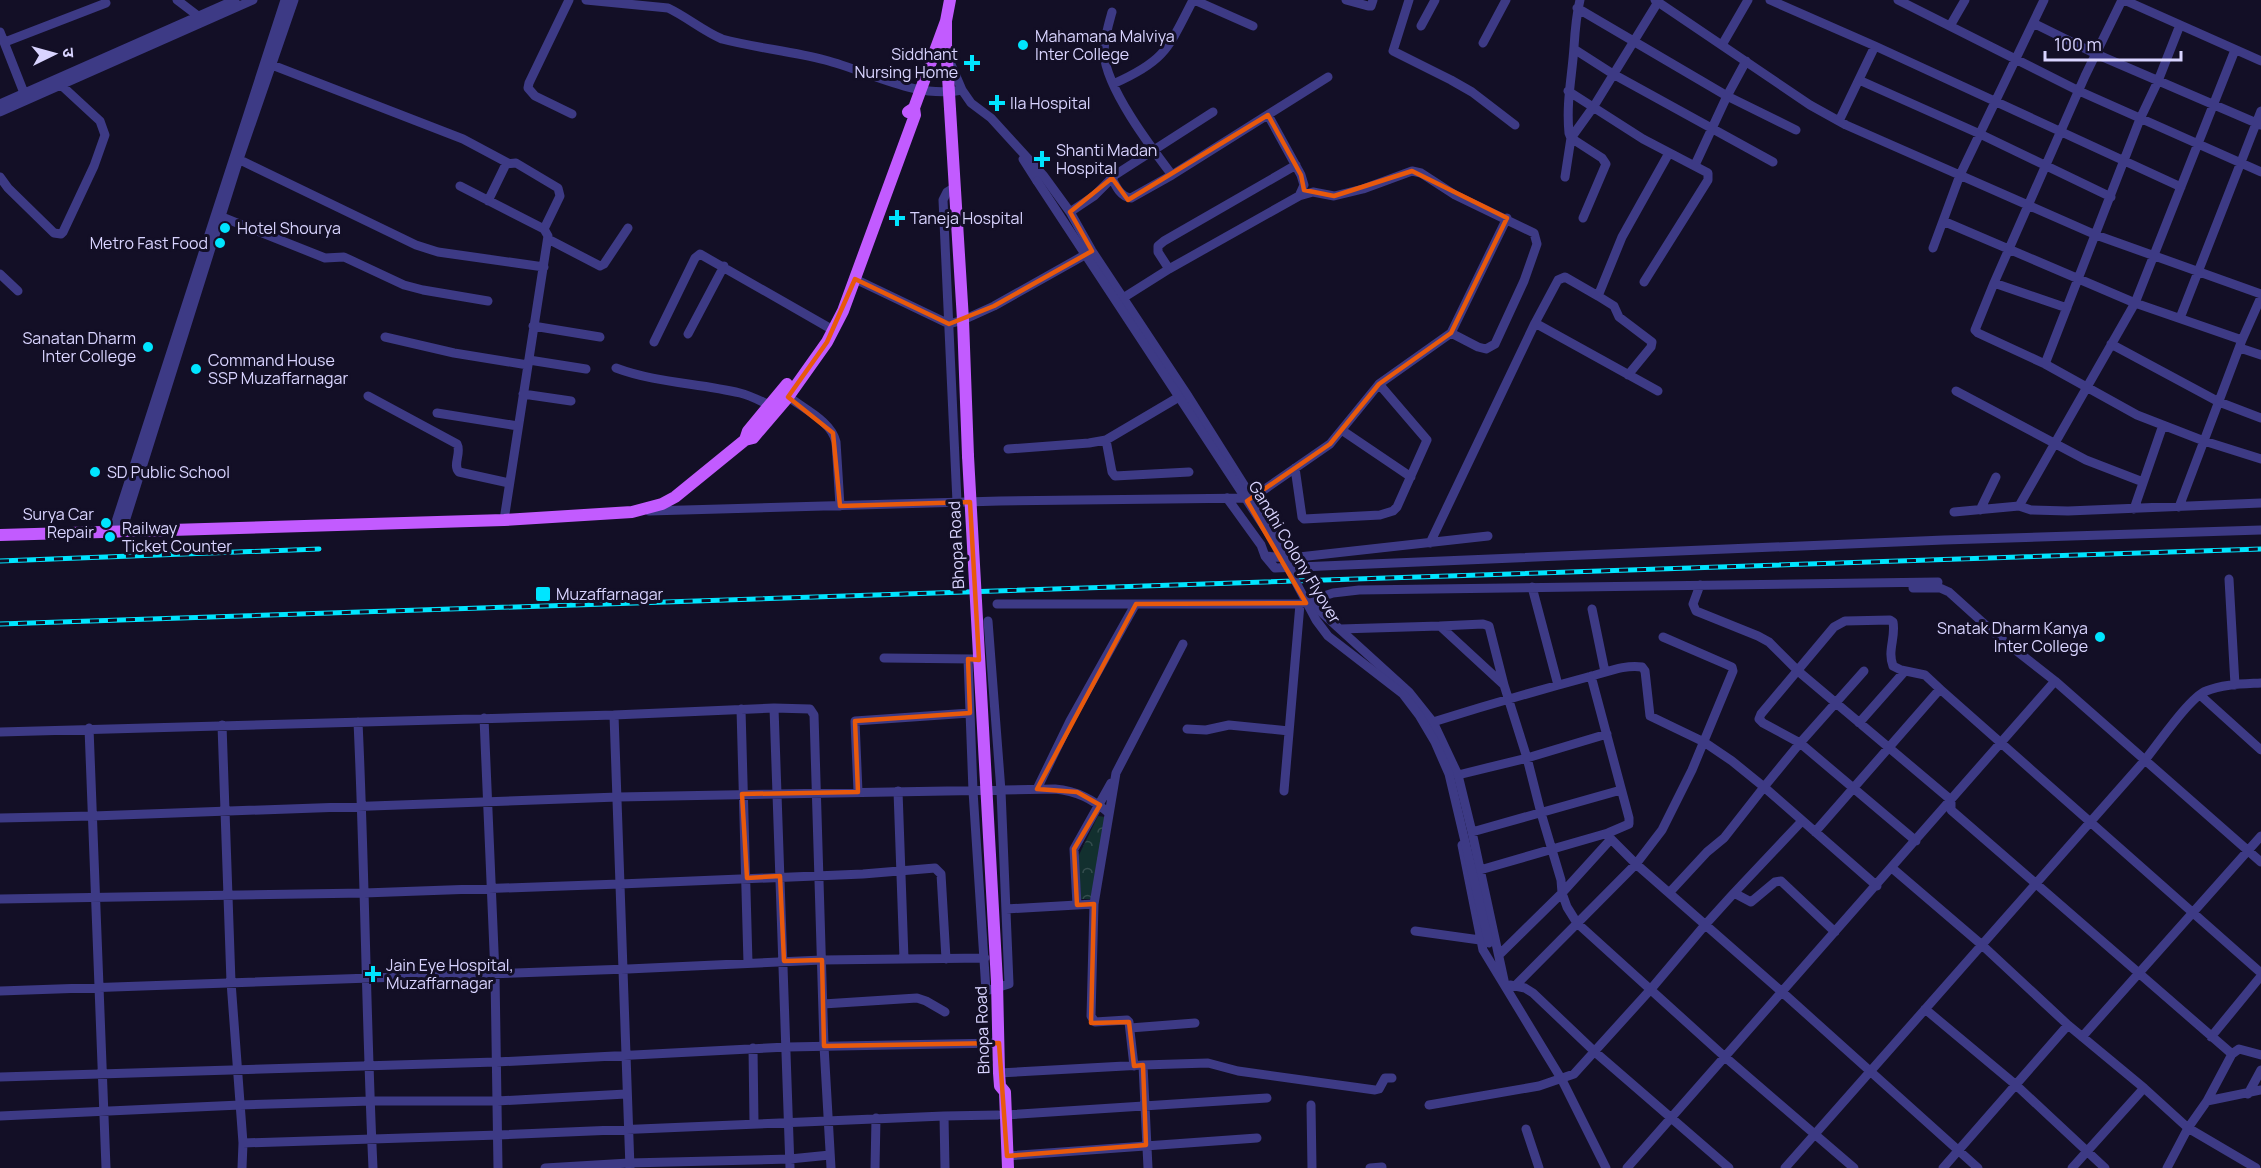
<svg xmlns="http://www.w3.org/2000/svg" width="2261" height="1168" viewBox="0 0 2261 1168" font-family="Manrope,'Noto Sans Devanagari',sans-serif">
  <defs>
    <pattern id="park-crowns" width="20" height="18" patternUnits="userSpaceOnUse" patternTransform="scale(1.5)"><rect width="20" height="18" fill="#12302f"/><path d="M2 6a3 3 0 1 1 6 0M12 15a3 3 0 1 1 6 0" fill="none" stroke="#344d4e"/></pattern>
  </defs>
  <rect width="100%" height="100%" fill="#130f26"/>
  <!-- park -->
  <path fill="url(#park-crowns)" d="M 1098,816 L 1105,817 L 1093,899 L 1081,899 L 1078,857 Z"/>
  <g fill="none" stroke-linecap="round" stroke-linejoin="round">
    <!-- minor -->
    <path stroke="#3d3a85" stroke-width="9" d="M 177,0 L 202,19
      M 569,0 L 529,83 L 528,88 L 535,96 L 572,114
      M 586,0 L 668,8 C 687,17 703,31 722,39 C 756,48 791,51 825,60 C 871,72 915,99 962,90 L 971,103 L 991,118 L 1043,175 L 1070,212 L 1092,251 L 1186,393 L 1290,558
      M 1194,0 L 1253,26
      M 1346,0 L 1368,6 L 1371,6 L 1373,0
      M 1409,0 L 1393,51 L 1451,80 L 1472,92 L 1515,125
      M 1580,0 C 1576,16 1575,31 1574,47 C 1572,77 1566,102 1569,133 L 1571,138 L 1602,158 L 1606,164 L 1583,218
      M 1655,0 L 1810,105 L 1846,125 L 2096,235 L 2261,294
      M 1770,0 L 1875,46 L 2181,187
      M 1898,0 L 2079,91 L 2261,172
      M 2122,0 L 2085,76 L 1994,283 L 1975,330 L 1978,333 L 2045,364 L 2137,415 L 2204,441 L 2261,459
      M 2124,0 L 2261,61
      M 1577,8 L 1727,96 L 1796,130
      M 1112,12 C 1108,26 1104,39 1104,53 C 1106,88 1150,146 1172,175
      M 2033,23 L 2096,54 L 2261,125
      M 1421,26 L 1435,0
      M 1950,26 L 1965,0
      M 0,32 L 26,98
      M 5,42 L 106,3
      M 1483,43 L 1506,0
      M 1722,45 L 1748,0
      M 1574,49 L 1613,74 L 1773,162
      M 950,62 L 962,90
      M 272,65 L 463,139 L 508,163
      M 1859,80 L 1980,134 L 2111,197
      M 1113,84 C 1165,61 1168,49 1193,0
      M 1568,91 L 1643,139 L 1708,173 L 1708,180 L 1644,282
      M 0,104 L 235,0
      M 0,112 L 253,0
      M 1839,121 L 1875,46
      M 236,158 L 416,245 L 438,252 L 544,267
      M 1023,159 L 1037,181
      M 1695,165 L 1727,96 L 1746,61
      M 0,177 L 8,188 L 54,233 L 61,234 L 63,232 L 94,166 L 105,135 L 100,121 L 61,85
      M 1565,177 L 1571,138 L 1594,106 L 1658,2
      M 1112,178 C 1116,187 1121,197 1131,198 L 1172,175 L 1328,77
      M 460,186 L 544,229 L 548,236 L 504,520
      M 955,187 L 947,192 L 943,200 L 957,502
      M 1299,196 L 1313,192 L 1334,196 L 1363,189 L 1412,171 L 1421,173 L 1455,195 L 1534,233 L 1537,244 L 1524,281 L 1495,344 L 1486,349 L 1478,347 L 1451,333
      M 488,201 L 506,164 L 516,163 L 558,188 L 560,196 L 544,229
      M 1070,212 L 1094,196 L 1115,175 L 1213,112
      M 217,215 L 325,258 L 344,257 L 404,285 L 423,290 L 488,301
      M 1943,221 L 2135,303 L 2242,340
      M 548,239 L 600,266 L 604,264 L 628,228
      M 1933,248 L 1960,175 L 2044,0
      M 1169,269 L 1158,252 L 1158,246 L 1164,241 L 1296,165
      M 0,274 L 18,291
      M 855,279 L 949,324 L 963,320 L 994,306 L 1090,252
      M 1994,283 L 2067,308
      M 1598,296 L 1614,306 L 1619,317 L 1652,342 L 1651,347 L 1628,375
      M 1123,298 L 1169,269 L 1299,196 L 1304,185 L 1301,175 L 1268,115
      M 2180,318 L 2261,111
      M 1535,323 L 1658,391
      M 533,326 L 600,337
      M 688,334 L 724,266
      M 385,337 L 454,353 L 528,365
      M 654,342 L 695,258 L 700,254 L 833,330
      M 2111,344 L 2219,402 L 2261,418
      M 2240,348 L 2261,355
      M 529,360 L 586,369
      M 2045,364 L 2140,119 L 2158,81 L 2180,25
      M 616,368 C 656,383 699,383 740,393 C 752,396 762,402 774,407
      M 1956,391 L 2086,460 L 2143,482
      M 523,394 L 571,401
      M 785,394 C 801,408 831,420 836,442 L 840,506
      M 368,396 L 457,444 C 462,453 452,465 459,472 L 509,483
      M 437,413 L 518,426
      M 1343,431 L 1411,477
      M 1106,440 L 1112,472 L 1115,476 L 1189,472
      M 1008,449 L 1089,443 L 1106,440 L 1184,394
      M 1295,468 L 1302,517 L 1304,519 L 1380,515 L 1393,511 L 1397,507 L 1427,440 L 1379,384
      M 1227,498 L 1261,545 L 1265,556 L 1275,568 L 1944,540 L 2261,530
      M 2019,506 L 2135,303 L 2235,50
      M 2179,507 L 2242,340 L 2261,297
      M 2134,509 L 2163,425
      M 1980,510 L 1996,477
      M 649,511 L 1000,501 L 1252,498 L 1330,444 L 1379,384 L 1451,333 L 1507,218
      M 1954,512 L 2019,506 L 2031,510 L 2068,511 L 2261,503
      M 113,531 L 285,0
      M 122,531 L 239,159 L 294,0
      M 1430,543 L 1535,323 L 1558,280 L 1565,277 L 1598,296 L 1622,237 L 1669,153
      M 1265,556 L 1290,558 L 1488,536
      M 2229,579 L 2235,685
      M 1700,585 L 1693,604 L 1696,611 L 1758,636 L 1769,642 L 1798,671 L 1951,800 L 1951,810 L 2232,1054 L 2207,1101 L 2261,1090
      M 1532,587 L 1558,685
      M 1913,588 L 1940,588 L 1949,592 L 2000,638 L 2055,681
      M 1310,602 L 1409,692 L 1433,722 L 1458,775 L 1472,832 L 1505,985
      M 997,604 L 1300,604 L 1333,593 L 1359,590 L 1938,582
      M 1592,609 L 1605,672
      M 1440,626 L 1483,624 L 1489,626 L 1504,685
      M 1340,629 L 1440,626 L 1504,685 L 1527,758 L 1541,813 L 1561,880 L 1562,893 L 1567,907 L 1577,923 L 1725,1057 L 1854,1168
      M 884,658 L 973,659
      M 968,659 L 973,791 L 986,991 L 1009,984 L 1001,791 L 988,621
      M 1864,671 L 1800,743 L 1763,723 L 1759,719 L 1761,714 L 1834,627 L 1845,621 L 1890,620 L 1893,622 C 1896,637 1887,651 1893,666 L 1901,670 L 1925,675 L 1940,689
      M 2200,695 L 2261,750
      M 774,708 L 790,1168
      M 741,709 L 748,963
      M 614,715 L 630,1168
      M 484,718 L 495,974 L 498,1168
      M 358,722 C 365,871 366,1019 373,1168
      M 1433,722 C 1484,706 1536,691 1588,677 C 1605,673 1625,664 1642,667 L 1645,671 L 1650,716 L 1704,742 L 1732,761 L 1764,787 L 1724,838 L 1707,852 L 1669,893
      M 1859,723 L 1905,671
      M 222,725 L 231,982 L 243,1143 L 242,1168
      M 89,728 L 106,1168
      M 1187,729 L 1206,730 L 1229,725 L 1289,731
      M 0,732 L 614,715 L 774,708 L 810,709 L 814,715 L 824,1046 L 831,1168
      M 1458,775 L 1527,758 L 1607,734
      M 1037,789 L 1070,721 L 1135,605 L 1139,604
      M 898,791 L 904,959
      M 1284,791 L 1300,604
      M 858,792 L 855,721 L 970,713
      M 0,818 L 93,816 L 618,797 L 1055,789 C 1077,791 1092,799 1109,813
      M 1472,832 L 1621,790
      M 1815,832 L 1940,689 L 2261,973
      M 1611,839 L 1636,864 L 1662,830 L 1692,770 L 1733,671 L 1732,667 L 1723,663 L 1663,637
      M 1462,845 L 1483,950 L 1562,1080 L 1606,1168
      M 1892,868 L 1982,945 L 2068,1025
      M 1480,870 L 1608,833 L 1629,824 L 1629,818 L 1591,676
      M 1877,886 L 1764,787 L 1800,743 L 1916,841
      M 1734,893 L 1802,821
      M 0,899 L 364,893 L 620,884 L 863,874 L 935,868 L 941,874 L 946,959
      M 1077,905 L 1074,849 L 1111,783
      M 1006,909 L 1094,904
      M 1415,931 L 1480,940
      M 1500,954 L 1562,893 L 1611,839 L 1609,835
      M 1510,985 L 1525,988 L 1533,993 L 1595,1052 L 1729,1168
      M 1516,985 L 1636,864 L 1782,992 L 1978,1168
      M 0,991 L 628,969 L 822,960 L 985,958
      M 823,1004 L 917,998 L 926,1001 L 945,1012
      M 1925,1009 L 2016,1085 L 2105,1168
      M 1130,1028 L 1195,1023
      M 2082,1037 L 2261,836
      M 2211,1037 L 2261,976
      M 753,1048 L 754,1123
      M 2232,1054 L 2239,1049 L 2261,1055
      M 1143,1065 L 1208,1063 L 1238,1071 L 1375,1090 L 1379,1089 L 1385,1078 L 1392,1078
      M 1134,1066 L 1129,1022 L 1127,1020 L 1095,1022 L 1091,1016 L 1094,904 L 1116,773 L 1183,644
      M 999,1073 L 1143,1065 L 1148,1168
      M 0,1077 L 496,1062 L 787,1047 L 999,1043
      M 2144,1088 L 2188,1128 L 2256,1168
      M 2248,1094 L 2261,1070
      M 1311,1105 L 1312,1168
      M 1429,1105 L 1539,1086 L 1574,1074 L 1651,989 L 1705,925 L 1734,893 L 1751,902 L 1775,882 L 1781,881 L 1835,932
      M 1006,1115 L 1267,1098
      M 0,1116 L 240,1105 L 371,1101 L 497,1101 L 626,1094
      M 1526,1129 L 1539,1168
      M 243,1143 L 499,1135 L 944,1116
      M 1007,1156 L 1257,1138
      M 545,1168 L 629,1163 L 790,1159 L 830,1155
      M 875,1168 L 876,1118
      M 945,1168 L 944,1116 L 998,1115
      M 1370,1168 L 1382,1167
      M 1627,1168 L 2055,681 L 2261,862
      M 1785,1168 L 2145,760 C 2158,744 2190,697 2206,691 C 2223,684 2243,684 2261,683
      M 1943,1168 L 2068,1025 L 2144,1088 L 2072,1168
      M 2167,1168 L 2188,1128 L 2207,1101"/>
    <!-- major -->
    <path stroke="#c25bff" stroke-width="12" d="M 950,0 L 946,21 L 946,44 L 963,320 L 968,456
      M 908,112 L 914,108 L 946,21
      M 745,440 L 748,431 L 787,384
      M 0,535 L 504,520 L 632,512 L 662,504 L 675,497 L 745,440 L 753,438 L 788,397 L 827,342 L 843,311 L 915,115 L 914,108
      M 997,982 L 999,1073 L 1000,1086 L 1005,1092 L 1008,1168"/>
    <!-- rail casing -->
    <g stroke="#00e5ff" stroke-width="5">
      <path id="rail" d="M 0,561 L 319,549
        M 0,624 L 2261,549"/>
    </g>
    <!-- rail -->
    <use href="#rail" stroke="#130f26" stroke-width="3" stroke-dasharray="9" stroke-linecap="butt"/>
    <!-- minor-bridge -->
    <path stroke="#3d3a85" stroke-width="9" d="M 1037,181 L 1275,543 L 1316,620 L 1328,636 L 1403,694 L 1419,715 L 1435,742 L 1449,774 L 1489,943"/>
    <!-- major-bridge -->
    <path stroke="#c25bff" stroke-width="12" d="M 968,456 L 997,982"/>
  </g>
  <!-- marked area -->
  <path fill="none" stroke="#e8590c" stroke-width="4.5" stroke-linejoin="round" d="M 1268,115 L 1301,175 L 1304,190 L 1334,196 L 1412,171 L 1507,218 L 1451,333 L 1379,384 L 1330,444 L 1247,501 L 1306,603 L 1136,604 L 1037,789 L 1077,792 L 1100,805 L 1074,849 L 1077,905 L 1094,904 L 1091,1023 L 1129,1022 L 1134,1066 L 1143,1065 L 1146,1145 L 1007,1156 L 999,1043 L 824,1046 L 822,960 L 784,961 L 780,876 L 747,878 L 742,794 L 858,792 L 855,721 L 970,713 L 968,659 L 979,660 L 970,502 L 840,506 L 833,433 L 788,397 L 827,342 L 855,279 L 949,324 L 994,306 L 1092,251 L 1070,212 L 1112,178 L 1128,200 Z"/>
  <!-- markers -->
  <g fill="#00e5ff" stroke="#130f26" stroke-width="2">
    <circle cx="1023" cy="45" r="6"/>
    <path d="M969 54h6v6h6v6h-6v6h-6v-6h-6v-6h6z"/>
    <path d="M994 94h6v6h6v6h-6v6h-6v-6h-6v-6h6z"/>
    <path d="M1039 150h6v6h6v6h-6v6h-6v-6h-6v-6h6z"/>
    <path d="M894 209h6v6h6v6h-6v6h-6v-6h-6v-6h6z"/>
    <circle cx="225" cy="228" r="6"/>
    <circle cx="220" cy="243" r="6"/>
    <circle cx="148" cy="347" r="6"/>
    <circle cx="196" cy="369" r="6"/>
    <circle cx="95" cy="472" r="6"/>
    <circle cx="106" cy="523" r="6"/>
    <circle cx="110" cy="537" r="6"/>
    <rect x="535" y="586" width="16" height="16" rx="3"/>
    <circle cx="2100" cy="637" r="6"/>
    <path d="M370 965h6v6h6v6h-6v6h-6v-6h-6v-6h6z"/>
  </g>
  <g text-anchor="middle" stroke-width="6" stroke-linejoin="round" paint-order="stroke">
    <!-- poi labels -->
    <g font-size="16" fill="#d9d4ff" stroke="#130f26" text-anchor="start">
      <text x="1035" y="42">Mahamana Malviya<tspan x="1035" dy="18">Inter College</tspan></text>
      <text x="958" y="60" text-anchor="end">Siddhant<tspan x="958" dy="18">Nursing Home</tspan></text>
      <text x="1010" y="109">Ila Hospital</text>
      <text x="1056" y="156">Shanti Madan<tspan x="1056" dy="18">Hospital</tspan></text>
      <text x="910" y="224">Taneja Hospital</text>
      <text x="237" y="234">Hotel Shourya</text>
      <text x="208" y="249" text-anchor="end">Metro Fast Food</text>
      <text x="136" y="344" text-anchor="end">Sanatan Dharm<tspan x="136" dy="18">Inter College</tspan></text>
      <text x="208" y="366">Command House<tspan x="208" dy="18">SSP Muzaffarnagar</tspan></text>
      <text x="107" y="478">SD Public School</text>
      <text x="94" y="520" text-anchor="end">Surya Car<tspan x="94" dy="18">Repair</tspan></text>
      <text x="122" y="534">Railway<tspan x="122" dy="18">Ticket Counter</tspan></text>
      <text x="556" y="600">Muzaffarnagar</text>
      <text x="2088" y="634" text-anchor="end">Snatak Dharm Kanya<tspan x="2088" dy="18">Inter College</tspan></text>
      <text x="386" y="971">Jain Eye Hospital,<tspan x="386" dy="18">Muzaffarnagar</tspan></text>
    </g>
    <!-- street labels -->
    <g font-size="16" fill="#d9d4ff" stroke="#130f26">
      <text transform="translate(956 545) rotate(-93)" y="6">Bhopa Road</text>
      <text transform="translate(1295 552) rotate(59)" y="6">Gandhi Colony Flyover</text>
      <text transform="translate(982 1030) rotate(-92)" y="6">Bhopa Road</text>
    </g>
  </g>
  <!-- north arrow -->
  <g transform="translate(54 54) rotate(85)" stroke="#130f26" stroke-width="4.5" paint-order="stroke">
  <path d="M0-4.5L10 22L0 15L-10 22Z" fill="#d9d4ff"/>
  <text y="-9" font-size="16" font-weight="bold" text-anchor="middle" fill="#d9d4ff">उ</text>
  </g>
  <!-- scale -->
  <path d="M2045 51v9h136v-9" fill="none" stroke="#d9d4ff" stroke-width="3"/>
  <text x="2054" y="51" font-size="18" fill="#d9d4ff" stroke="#130f26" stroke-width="4.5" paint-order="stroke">100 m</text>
</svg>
